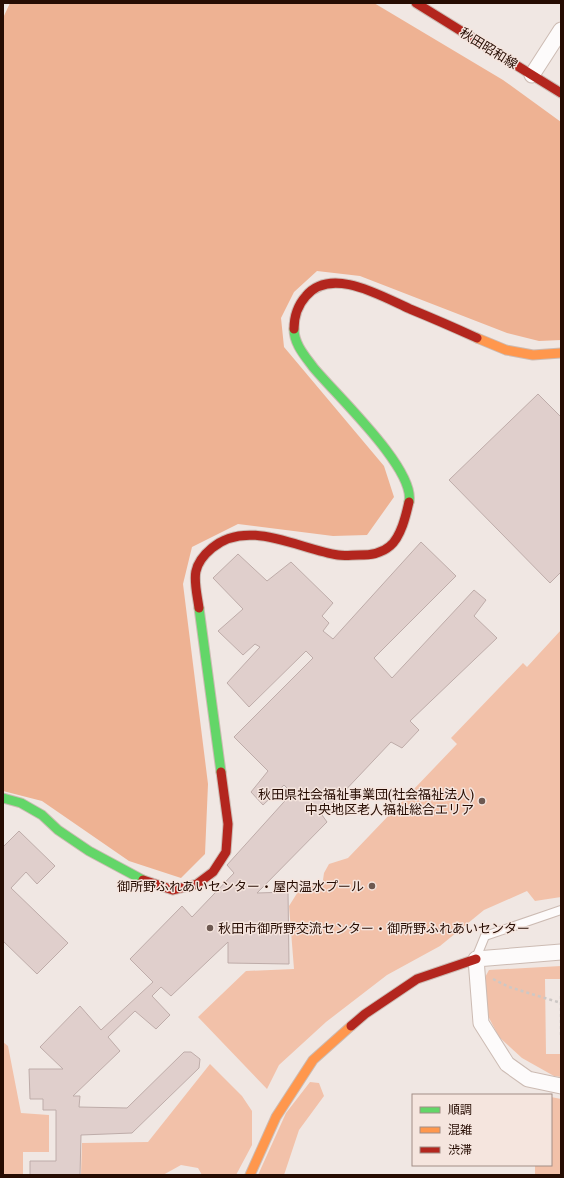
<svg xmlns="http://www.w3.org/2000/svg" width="564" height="1178" viewBox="0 0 564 1178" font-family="Lora,'Noto Sans JP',serif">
  <rect width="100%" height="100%" fill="#f0e7e3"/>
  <!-- green -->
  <path fill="#f2c1a9" d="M 561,630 L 561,897 L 535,901 L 527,891 L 484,910 L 440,946 L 387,975 L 326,1022 L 279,1065 L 267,1089 L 198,1017 L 246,971 L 294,969 L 289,906 L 301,887 L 316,885 L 322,887 L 324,873 L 329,864 L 348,858 L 457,744 L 451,738 L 523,663 L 527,667 Z
    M 561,966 L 561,979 L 545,979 L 546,1054 L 561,1054 L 561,1077 L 554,1076 L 522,1058 L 499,1037 L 487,1014 L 483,981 L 489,970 Z
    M 3,1042 L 8,1046 L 21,1113 L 49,1115 L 49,1152 L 23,1152 L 23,1175 L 3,1175 Z
    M 210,1064 L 242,1096 L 252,1111 L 252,1145 L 236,1175 L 202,1175 L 198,1168 L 181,1165 L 163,1175 L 81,1175 L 82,1143 L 148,1142 Z
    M 310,1082 L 319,1083 L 324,1096 L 299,1130 L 284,1175 L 258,1175 L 286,1113 Z
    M 551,1097 L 561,1099 L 561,1175 L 535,1175 L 535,1165 L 551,1165 Z"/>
  <!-- forest -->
  <path fill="#eeb293" d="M 10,3 L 374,3 L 503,80 L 561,122 L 561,340 L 539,341 L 507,333 L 360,276 L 317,271 L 294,292 L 281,318 L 284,347 L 384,466 L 394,497 L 367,535 L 333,536 L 238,524 L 192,547 L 183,584 L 208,784 L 205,854 L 181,878 L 129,861 L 42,801 L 3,791 L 3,18 Z"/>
  <!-- building -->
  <path fill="#e0cfcc" stroke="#beaca9" d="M 538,394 L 561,417 L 561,572 L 550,583 L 449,480 Z
    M 421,542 L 456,576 L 374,658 L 392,678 L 474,590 L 486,600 L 474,616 L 497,638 L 410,721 L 419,730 L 402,748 L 391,742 L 322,815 L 327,822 L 257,893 L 288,892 L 289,964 L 228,963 L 228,942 L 171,996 L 161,987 L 152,996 L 170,1015 L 156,1029 L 135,1011 L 108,1037 L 120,1051 L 73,1096 L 80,1096 L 79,1107 L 127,1108 L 184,1052 L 191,1052 L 200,1059 L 199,1068 L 132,1133 L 81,1135 L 80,1175 L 30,1175 L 30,1161 L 56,1161 L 56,1110 L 43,1110 L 43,1099 L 30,1099 L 29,1069 L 63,1069 L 40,1047 L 80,1006 L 101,1030 L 153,982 L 130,959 L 182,906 L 192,917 L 234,873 L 227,865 L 292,793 L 284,785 L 263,805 L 251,792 L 268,771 L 234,737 L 313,658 L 306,651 L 249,707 L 227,683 L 260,647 L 255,644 L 243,655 L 218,631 L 243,609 L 213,578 L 238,554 L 267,581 L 291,562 L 333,603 L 322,616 L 329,623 L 323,631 L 333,639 Z
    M 19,831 L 55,866 L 37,884 L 26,872 L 11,888 L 68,943 L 37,974 L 3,941 L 3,847 Z"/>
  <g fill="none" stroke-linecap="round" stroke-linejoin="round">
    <!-- lane casing -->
    <g stroke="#ccbbb3" stroke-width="10">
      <path id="lane" d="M 476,958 L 485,936 L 561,910"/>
    </g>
    <!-- street casing -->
    <g stroke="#ccbbb3" stroke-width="17">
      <path id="street" d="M 532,75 L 561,30
        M 561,952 L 476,959 L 481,1023 L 507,1064 L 528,1079 L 561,1086"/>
    </g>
    <!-- fast casing -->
    <g stroke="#ccbbb3" stroke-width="11">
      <path id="fast" d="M 294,329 C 294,344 305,356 313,367 C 335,394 416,469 409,502
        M 199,608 L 221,772
        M 3,798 L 21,803 L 42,815 L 58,830 L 89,851 L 143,880"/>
    </g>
    <!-- slow casing -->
    <g stroke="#ccbbb3" stroke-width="11">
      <path id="slow" d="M 477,338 L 506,350 L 533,355 L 561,353
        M 250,1175 L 276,1117 L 313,1060 L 351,1026"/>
    </g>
    <!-- jam casing -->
    <g stroke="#ccbbb3" stroke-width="11">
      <path id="jam" d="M 416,3 L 561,93
        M 294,329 C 294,316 297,306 306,296 C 331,266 381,296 410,309 C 432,318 455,328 477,338
        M 199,608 C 195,581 189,567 212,548 C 247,518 299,549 338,555 C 344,556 352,555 359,555 C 370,555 381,554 390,546 C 401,537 406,515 409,502
        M 143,880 L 173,890 L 197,884 L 213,872 L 226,852 L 228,824 L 221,772
        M 351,1026 L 365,1014 L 417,979 L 476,959"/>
    </g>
    <!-- path -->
    <path stroke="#cdc8c5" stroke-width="2.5" stroke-dasharray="3 3" stroke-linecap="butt" d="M 493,979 L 509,987 L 561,1003
      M 561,996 L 561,1037"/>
    <!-- lane -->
    <use href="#lane" stroke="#fdfbfb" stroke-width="8"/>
    <!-- street -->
    <use href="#street" stroke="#fdfbfb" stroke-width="15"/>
    <!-- fast -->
    <use href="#fast" stroke="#63d668" stroke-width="9"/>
    <!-- slow -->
    <use href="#slow" stroke="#ff974d" stroke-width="9"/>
    <!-- jam -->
    <use href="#jam" stroke="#b3261e" stroke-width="9"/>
  </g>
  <!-- markers -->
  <g fill="#6d5951" stroke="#f5e5de" stroke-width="1.5">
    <circle cx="482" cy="801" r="4"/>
    <circle cx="372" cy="886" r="4"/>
    <circle cx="210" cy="928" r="4"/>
  </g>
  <g text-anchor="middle" stroke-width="3" stroke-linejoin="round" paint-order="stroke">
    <!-- street labels -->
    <g font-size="13" fill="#260c02" stroke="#f5e5de">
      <text transform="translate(489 48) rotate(32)" y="5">秋田昭和線</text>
    </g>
    <!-- poi labels -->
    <g font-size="13" fill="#260c02" stroke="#f5e5de" text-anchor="end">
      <text x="474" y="799">秋田県社会福祉事業団(社会福祉法人)<tspan x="474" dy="15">中央地区老人福祉総合エリア</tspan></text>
      <text x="364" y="891">御所野ふれあいセンター・屋内温水プール</text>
      <text x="218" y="933" text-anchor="start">秋田市御所野交流センター・御所野ふれあいセンター</text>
    </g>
  </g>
  <!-- border -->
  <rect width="564" height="1178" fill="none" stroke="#260c02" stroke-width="8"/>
  <!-- legend -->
  <rect x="412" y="1094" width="140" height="72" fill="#f5e5de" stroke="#a28e86"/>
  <rect x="420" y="1107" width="20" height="6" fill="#63d668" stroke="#a28e86"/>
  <text x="448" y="1114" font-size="12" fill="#260c02">順調</text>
  <rect x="420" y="1127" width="20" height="6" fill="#ff974d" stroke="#a28e86"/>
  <text x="448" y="1134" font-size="12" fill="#260c02">混雑</text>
  <rect x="420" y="1147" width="20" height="6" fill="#b3261e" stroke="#a28e86"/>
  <text x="448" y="1154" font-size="12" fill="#260c02">渋滞</text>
</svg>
